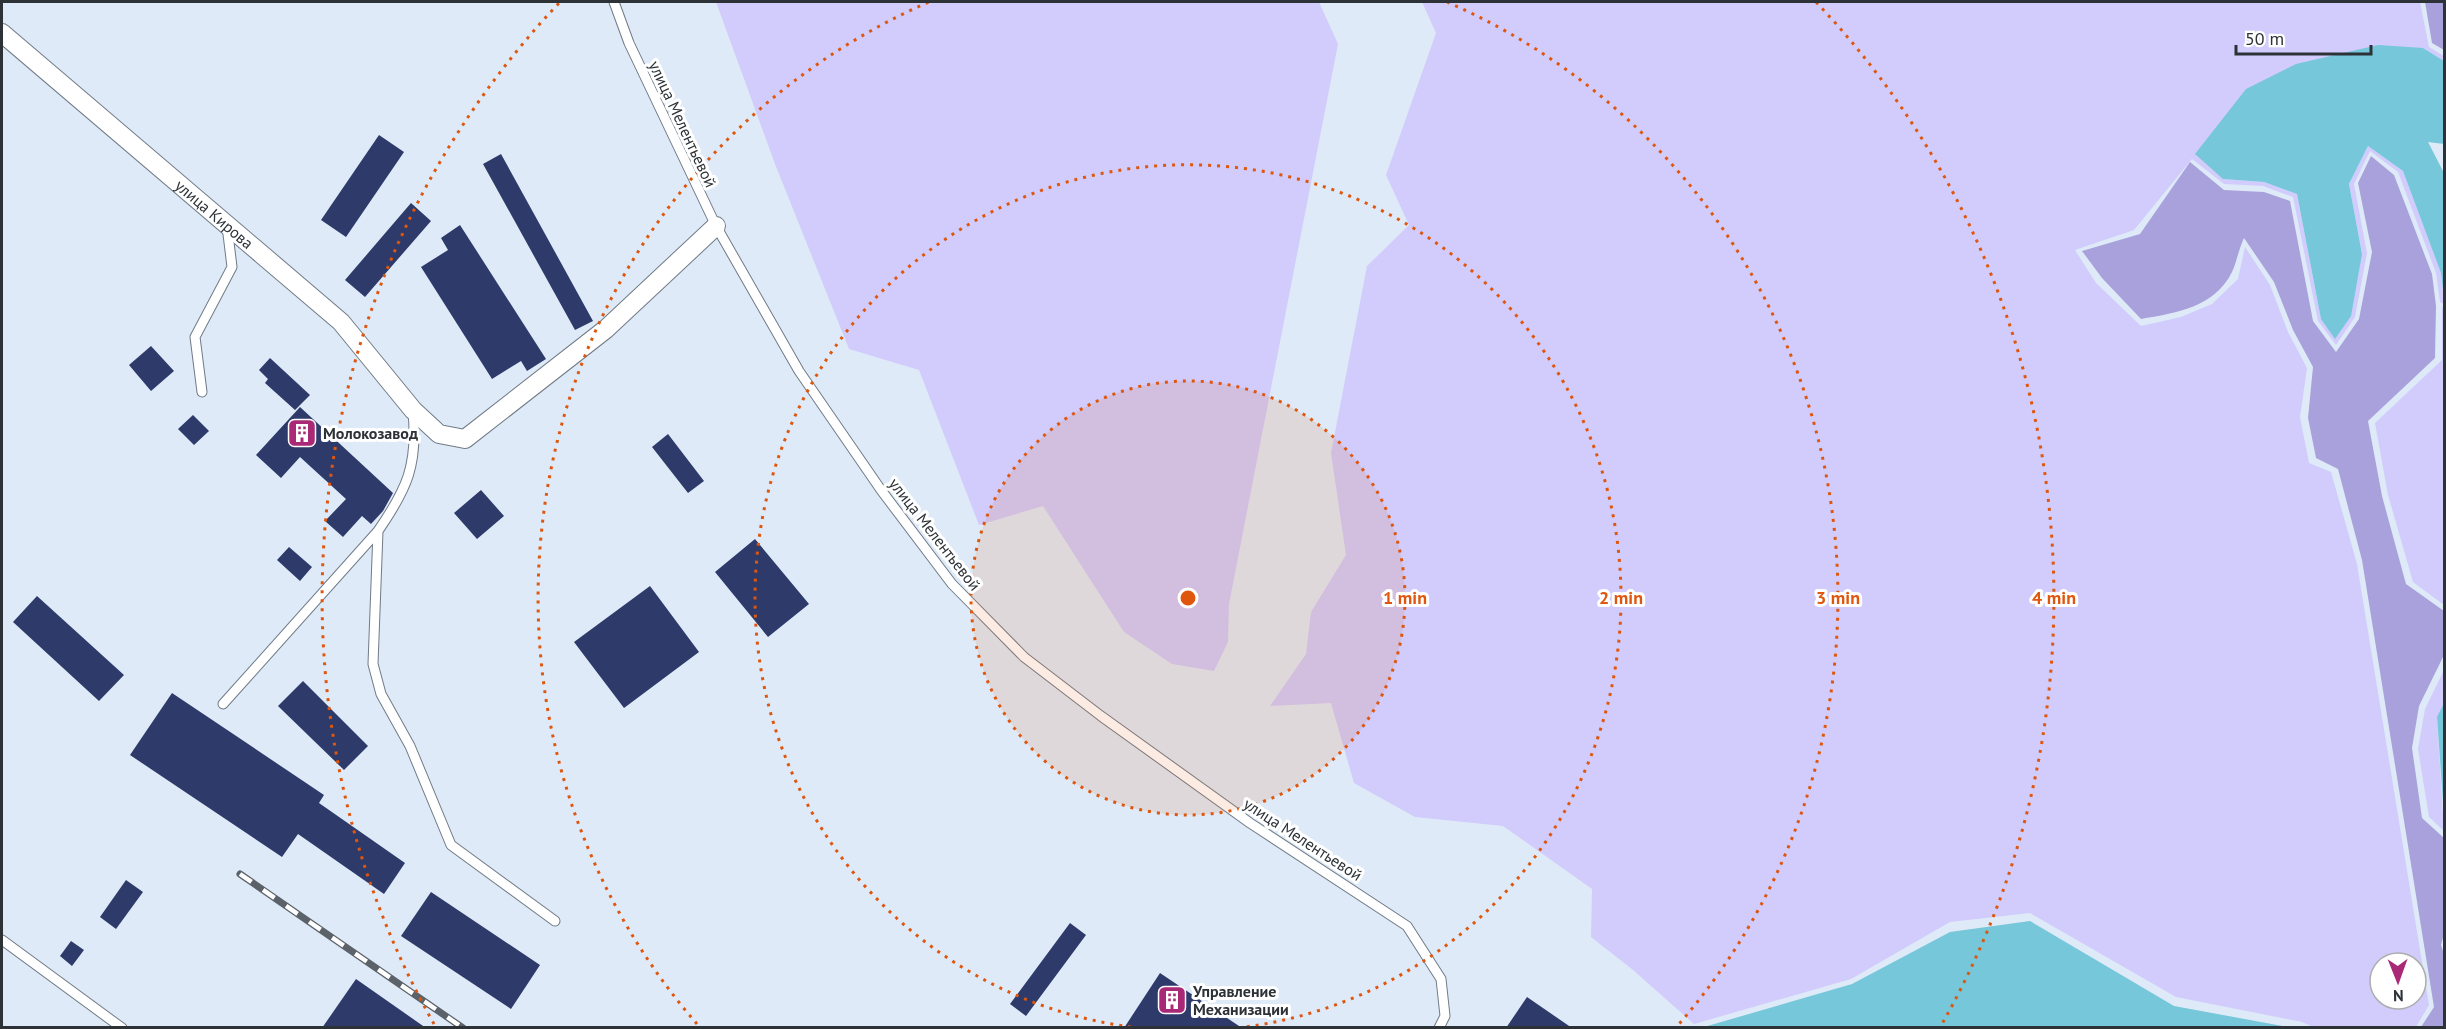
<svg xmlns="http://www.w3.org/2000/svg" width="2446" height="1029" viewBox="0 0 2446 1029" font-family="'PT Sans',sans-serif">
  <rect width="100%" height="100%" fill="#dfeaf8"/>
  <!-- green -->
  <path fill="#d1ccfb" fill-rule="evenodd" d="M 716,2 L 1319,2 L 1338,44 L 1229,604 L 1228,642 L 1214,671 L 1172,664 L 1124,632 L 1043,506 L 979,525 L 919,370 L 849,349 L 775,164 Z
    M 1422,2 L 2420,2 L 2429,47 L 2444,56 L 2444,61 L 2423,48 L 2223,179 L 2264,182 L 2297,194 L 2321,319 L 2362,254 L 2349,184 L 2368,146 L 2403,171 L 2441,273 L 2444,304 L 2440,302 L 2436,273 L 2398,172 L 2370,151 L 2354,184 L 2367,253 L 2355,317 L 2336,345 L 2318,321 L 2293,197 L 2263,186 L 2224,184 L 2192,159 L 2134,230 L 2075,250 L 2096,283 L 2141,326 L 2181,317 L 2212,304 L 2238,279 L 2245,247 L 2270,285 L 2288,332 L 2307,368 L 2300,417 L 2309,463 L 2331,472 L 2357,564 L 2429,1005 L 2416,1027 L 2313,1027 L 2302,1022 L 2176,997 L 2030,913 L 1950,922 L 1851,979 L 1694,1024 L 1633,970 L 1591,937 L 1592,889 L 1503,826 L 1415,817 L 1354,783 L 1331,703 L 1270,706 L 1306,654 L 1311,612 L 1346,555 L 1331,453 L 1367,266 L 1409,225 L 1386,175 L 1436,33 ZM 2380,963 L 2416,963 L 2416,999 L 2380,999 Z
    M 2442,307 L 2444,308 L 2444,605 L 2413,582 L 2388,495 L 2375,423 L 2442,360 Z
    M 2444,670 L 2444,703 L 2437,718 L 2444,831 L 2429,817 L 2418,749 L 2425,709 Z"/>
  <!-- forest -->
  <path fill="#a9a1db" d="M 2425,2 L 2444,2 L 2444,50 L 2432,43 Z
    M 2371,156 L 2394,175 L 2432,274 L 2436,306 L 2435,358 L 2368,421 L 2382,496 L 2406,584 L 2444,611 L 2444,655 L 2419,706 L 2412,748 L 2422,818 L 2444,838 L 2444,934 L 2441,945 L 2444,954 L 2444,1027 L 2421,1027 L 2434,1007 L 2362,560 L 2338,469 L 2316,458 L 2308,418 L 2313,367 L 2293,330 L 2274,282 L 2244,238 C 2239,248 2237,261 2232,272 C 2215,307 2176,313 2141,319 L 2102,278 L 2082,251 L 2140,234 L 2190,162 L 2224,190 L 2264,192 L 2290,201 L 2313,321 L 2336,352 L 2359,319 L 2372,252 L 2358,183 Z"/>
  <!-- water -->
  <path fill="#75c7d9" d="M 2378,45 L 2423,48 L 2444,61 L 2444,144 L 2428,142 L 2444,173 L 2444,300 L 2441,273 L 2403,171 L 2368,146 L 2349,184 L 2362,254 L 2351,316 L 2335,339 L 2321,319 L 2297,194 L 2264,182 L 2223,179 L 2195,154 L 2246,89 L 2296,64 Z
    M 2444,703 L 2444,816 L 2437,717 Z
    M 2030,921 L 2174,1006 L 2288,1027 L 1704,1027 L 1852,984 L 1950,932 Z"/>
  <!-- building -->
  <path fill="#2e3a6a" d="M 379,135 L 404,152 L 346,237 L 321,220 Z
    M 501,154 L 593,321 L 575,330 L 483,164 Z
    M 411,203 L 431,221 L 365,297 L 345,280 Z
    M 460,225 L 546,359 L 527,371 L 521,361 L 492,379 L 421,267 L 448,250 L 441,238 Z
    M 151,346 L 174,371 L 151,391 L 129,365 Z
    M 270,358 L 310,395 L 295,410 L 265,383 L 268,379 L 259,370 Z
    M 300,407 L 393,493 L 383,511 L 371,524 L 362,516 L 343,537 L 325,521 L 346,499 L 300,457 L 281,478 L 256,455 Z
    M 193,415 L 209,431 L 194,445 L 178,429 Z
    M 668,434 L 704,481 L 688,493 L 652,447 Z
    M 481,490 L 504,516 L 477,539 L 454,513 Z
    M 755,539 L 809,604 L 768,637 L 715,572 Z
    M 289,547 L 312,567 L 300,581 L 277,560 Z
    M 650,586 L 699,652 L 624,708 L 574,642 Z
    M 37,596 L 124,675 L 99,701 L 13,622 Z
    M 303,681 L 368,746 L 344,770 L 278,706 Z
    M 172,693 L 324,795 L 319,803 L 405,863 L 384,894 L 298,834 L 282,857 L 130,755 Z
    M 126,880 L 143,892 L 116,929 L 100,917 Z
    M 431,892 L 540,965 L 511,1009 L 401,936 Z
    M 1070,923 L 1086,935 L 1026,1016 L 1010,1004 Z
    M 71,941 L 84,950 L 72,966 L 60,956 Z
    M 1160,973 L 1242,1028 L 1124,1028 Z
    M 356,979 L 426,1028 L 322,1028 Z
    M 1527,997 L 1572,1028 L 1506,1028 Z"/>
  <g fill="none" stroke-linecap="round" stroke-linejoin="round">
    <!-- lane casing -->
    <g stroke="#707b86" stroke-width="11">
      <path id="lane" d="M 614,2 L 629,43 L 716,226 L 799,371 L 881,490 L 952,584 L 1024,657 L 1101,716 L 1250,823 L 1407,926 L 1441,979 L 1445,1016 L 1439,1028
        M 202,392 L 195,337 L 232,267 L 227,226
        M 378,531 L 373,664 L 381,694 L 410,746 L 451,845 L 555,921
        M 223,704 L 378,531 C 407,489 418,465 413,412
        M 2,940 L 122,1028"/>
    </g>
    <!-- street casing -->
    <g stroke="#707b86" stroke-width="20">
      <g id="street">
        <path id="s1" d="M 2,33 L 341,322 L 413,410 L 439,434 L 465,439 L 606,329 L 716,226"/>
      </g>
    </g>
    <!-- lane -->
    <use href="#lane" stroke="#fff" stroke-width="9"/>
    <!-- street -->
    <use href="#street" stroke="#fff" stroke-width="18"/>
    <!-- rail casing -->
    <g stroke="#5b6269" stroke-width="7">
      <path id="rail" d="M 240,874 L 463,1028"/>
    </g>
    <!-- rail -->
    <use href="#rail" stroke="#fff" stroke-width="4.5" stroke-dasharray="14" stroke-linecap="butt"/>
  </g>
  <!-- distance rings -->
  <circle cx="1188" cy="598" r="217" fill="#df570e" fill-opacity=".12"/>
  <g fill="none" stroke="#df570e" stroke-width="3" stroke-dasharray="3 6">
    <circle cx="1188" cy="598" r="217"/>
    <path d="M1131 1027A433 433 0 1 1 1245 1027"/>
    <path d="M697 1024A650 650 0 0 1 929 2M1447 2A650 650 0 0 1 1679 1024"/>
    <path d="M434 1024A866 866 0 0 1 560 2M1816 2A866 866 0 0 1 1942 1024"/>
  </g>
  <!-- icons -->
  <defs>
    <g id="building-square" transform="scale(1.5)"><rect x="-9" y="-9" width="18" height="18" rx="4" fill="#aa2977" stroke="#fff"/><path d="M-4-6H4V6H1V3H-1V6H-4ZM-2.5-4.3h1.7v1.8h-1.7ZM.8-4.3h1.7v1.8H.8ZM-2.5-1h1.7V.8h-1.7ZM.8-1h1.7V.8H.8Z" fill="#fff"/></g>
  </defs>
  <g fill-rule="evenodd">
    <use href="#building-square" x="302" y="433"/>
    <use href="#building-square" x="1172" y="1000"/>
  </g>
  <g text-anchor="middle" stroke-width="6" stroke-linejoin="round" paint-order="stroke">
    <!-- street labels -->
    <g font-size="16" fill="#2d3237" stroke="#fff">
      <text transform="translate(683 124) rotate(65)" y="6">улица Мелентьевой</text>
      <text dy="6" stroke="none"><textPath href="#s1" startOffset="279">улица Кирова</textPath></text>
      <text transform="translate(935 534) rotate(52)" y="6">улица Мелентьевой</text>
      <text transform="translate(1303 839) rotate(33)" y="6">улица Мелентьевой</text>
    </g>
    <!-- poi labels -->
    <g font-size="16" font-weight="bold" fill="#2d3237" stroke="#fff" text-anchor="start">
      <text x="323" y="439">Молокозавод</text>
      <text x="1193" y="997">Управление<tspan x="1193" dy="18">Механизации</tspan></text>
    </g>
  </g>
  <circle cx="1188" cy="598" r="9" fill="#df570e" stroke="#fff" stroke-width="3"/>
  <g font-size="18" text-anchor="middle" font-weight="bold" fill="#df570e" stroke="#fff" stroke-width="6" stroke-linejoin="round" paint-order="stroke">
    <text x="1405" y="604">1 min</text>
    <text x="1621" y="604">2 min</text>
    <text x="1838" y="604">3 min</text>
    <text x="2054" y="604">4 min</text>
  </g>
  <!-- border -->
  <rect width="2446" height="1029" fill="none" stroke="#2d3237" stroke-width="6"/>
  <!-- north arrow -->
  <g transform="translate(2398 981) rotate(179)"><circle r="28" fill="#ffffff" stroke="#abadaf" stroke-width="1.5"/>
  <path d="M0-4.5L10 22L0 15L-10 22Z" fill="#aa2977"/>
  <text y="-9" font-size="16" font-weight="bold" text-anchor="middle" fill="#2d3237">N</text>
  </g>
  <!-- scale -->
  <path d="M2236 45v9h135v-9" fill="none" stroke="#2d3237" stroke-width="3"/>
  <text x="2245" y="45" font-size="18" fill="#2d3237" stroke="#ffffff" stroke-width="4.5" paint-order="stroke">50 m</text>
</svg>
